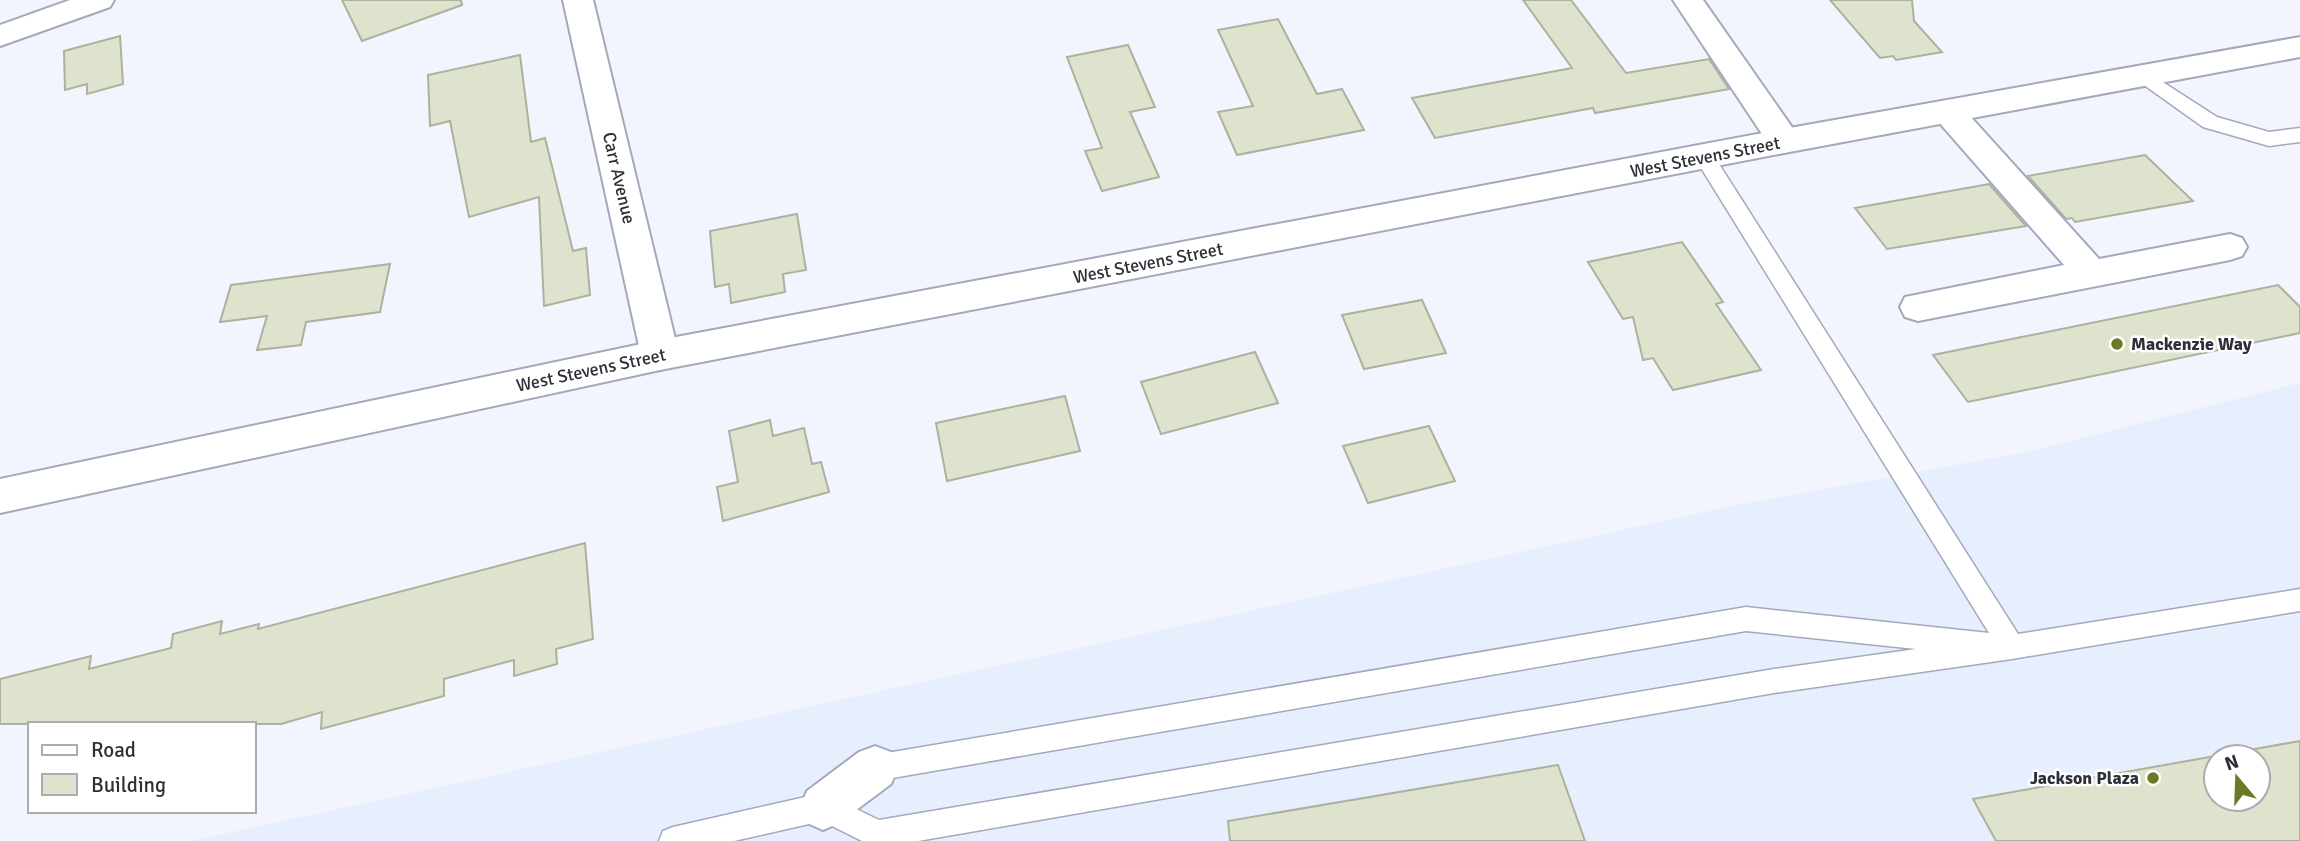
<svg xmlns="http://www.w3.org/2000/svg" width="2300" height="841" viewBox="0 0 2300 841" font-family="Signika,sans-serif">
  <rect width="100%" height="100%" fill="#f2f5fd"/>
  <!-- built -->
  <path fill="#e7eefe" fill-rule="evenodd" d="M 2300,383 L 2300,841 L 191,841 L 1732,506 L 2026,452 ZM 2216,757 L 2258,757 L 2258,799 L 2216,799 Z"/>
  <!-- building -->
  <path fill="#dee3ce" stroke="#adb19e" stroke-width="2" fill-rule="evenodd" d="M 342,0 L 461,0 L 462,5 L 362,41 Z
    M 1523,0 L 1571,0 L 1626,73 L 1709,59 L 1729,89 L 1595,113 L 1593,108 L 1435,138 L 1412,98 L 1572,68 Z
    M 1830,0 L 1912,0 L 1914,21 L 1942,52 L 1896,60 L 1893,56 L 1880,58 Z
    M 1278,19 L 1317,94 L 1342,89 L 1364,130 L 1237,155 L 1218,112 L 1253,106 L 1218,30 Z
    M 120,36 L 123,84 L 87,94 L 87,84 L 65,90 L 64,51 Z
    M 1128,45 L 1155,107 L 1130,112 L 1159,177 L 1102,191 L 1085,151 L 1102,148 L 1067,57 Z
    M 520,55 L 531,142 L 545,138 L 573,251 L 586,248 L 590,295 L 544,306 L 539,197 L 469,217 L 450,121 L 430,126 L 428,75 Z
    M 2145,155 L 2193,201 L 2075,222 L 2072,218 L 2066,219 L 2028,176 Z
    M 1989,184 L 2026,226 L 1887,249 L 1855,208 Z
    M 797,214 L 806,270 L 783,274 L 785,292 L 731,303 L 729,284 L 715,287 L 710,231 Z
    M 1682,242 L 1723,302 L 1716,304 L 1761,370 L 1673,390 L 1653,358 L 1643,360 L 1633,317 L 1623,319 L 1588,262 Z
    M 390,264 L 380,312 L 306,322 L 301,345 L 257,350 L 267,316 L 220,322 L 231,285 Z
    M 2278,285 L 2300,307 L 2300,333 L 1968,402 L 1933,355 Z
    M 1422,300 L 1446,353 L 1364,369 L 1342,315 Z
    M 1255,352 L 1278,403 L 1161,434 L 1141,382 Z
    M 1065,396 L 1080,451 L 947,481 L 936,423 Z
    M 770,420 L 773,436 L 804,428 L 812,464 L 821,462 L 829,492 L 723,521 L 717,487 L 738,482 L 729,431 Z
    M 1429,426 L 1455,481 L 1368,503 L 1343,446 Z
    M 585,543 L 593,639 L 556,649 L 557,664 L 514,676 L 514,660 L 444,679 L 444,696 L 321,729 L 322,712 L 281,724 L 0,724 L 0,679 L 91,656 L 89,669 L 171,648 L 173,634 L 222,621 L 220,634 L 259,624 L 258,629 Z
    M 2300,741 L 2300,841 L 1996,841 L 1973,799 ZM 2216,757 L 2258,757 L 2258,799 L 2216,799 Z
    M 1558,765 L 1585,841 L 1230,841 L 1228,821 Z"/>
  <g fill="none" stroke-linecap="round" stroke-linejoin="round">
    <!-- service casing -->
    <g stroke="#a1a9bb" stroke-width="3">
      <path id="service" d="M 2144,70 L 2217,117 L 2269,132 L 2300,128 L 2300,142 L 2269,146 L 2203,127 L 2137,80 L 2135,76 L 2137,72 Z
        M 1705,151 L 1712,153 L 2018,634 L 2300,589 L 2300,611 L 2012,659 L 1774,693 L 918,841 L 862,841 L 822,821 L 734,841 L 659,841 L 663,831 L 673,827 L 823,793 L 879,820 L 1774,669 L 1916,649 L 1746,631 L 875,781 L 865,777 L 861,768 L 865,759 L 875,755 L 1746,607 L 1989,633 L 1698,163 L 1695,158 L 1698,153 Z"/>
    </g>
    <!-- minor casing -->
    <g stroke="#a1a9bb" stroke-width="4">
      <path id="minor" d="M 70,0 L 114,0 L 110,7 L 0,46 L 0,25 Z
        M 563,0 L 593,0 L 679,355 L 673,366 L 660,370 L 647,366 L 641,355 Z
        M 1673,0 L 1703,0 L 1796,133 L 1800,141 L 1796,149 L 1784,153 L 1772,149 Z
        M 1948,101 L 1959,104 L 2099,259 L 2230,234 L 2242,238 L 2247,247 L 2242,256 L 2230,260 L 1918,321 L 1905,317 L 1900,307 L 1905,297 L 2064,265 L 1937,120 L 1932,112 L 1937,104 Z
        M 875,746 L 891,752 L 898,768 L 891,784 L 839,823 L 823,830 L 807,823 L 800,807 L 807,791 L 859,752 Z"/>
    </g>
    <!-- tertiary casing -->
    <g stroke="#a1a9bb" stroke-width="4">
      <path id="tertiary" d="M 2300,37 L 2300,57 L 1784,153 L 660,370 L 0,513 L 0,479 L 660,340 L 1784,129 Z"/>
    </g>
    <!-- service -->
    <use href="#service" fill="#fff" fill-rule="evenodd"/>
    <!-- minor -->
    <use href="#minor" fill="#fff" fill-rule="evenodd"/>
    <!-- tertiary -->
    <use href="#tertiary" fill="#fff" fill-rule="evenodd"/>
  </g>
  <!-- markers -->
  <g fill="#6c7a27" stroke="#fff" stroke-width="2.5">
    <circle cx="2117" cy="344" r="7"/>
    <circle cx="2153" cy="778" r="7"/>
  </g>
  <g text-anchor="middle" stroke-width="5" stroke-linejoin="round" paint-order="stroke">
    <!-- street labels -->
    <g font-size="18" fill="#2d3038" stroke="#fff">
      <text transform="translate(1705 157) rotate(-11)" y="6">West Stevens Street</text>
      <text transform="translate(619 178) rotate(77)" y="6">Carr Avenue</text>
      <text transform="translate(1148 263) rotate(-11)" y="6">West Stevens Street</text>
      <text transform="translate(591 370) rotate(-12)" y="6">West Stevens Street</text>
    </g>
    <!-- poi labels -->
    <g font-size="18" font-weight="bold" fill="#2d3038" stroke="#fff" text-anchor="start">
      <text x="2131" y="350">Mackenzie Way</text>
      <text x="2139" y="784" text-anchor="end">Jackson Plaza</text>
    </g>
  </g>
  <!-- legend -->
  <rect x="28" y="722" width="228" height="91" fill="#ffffff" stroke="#abacaf" stroke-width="2"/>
  <rect x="42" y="745" width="35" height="10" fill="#ffffff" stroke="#abacaf" stroke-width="2"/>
  <text x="91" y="757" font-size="21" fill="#2d3038">Road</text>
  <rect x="42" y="774" width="35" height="21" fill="#dee3ce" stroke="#abacaf" stroke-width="2"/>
  <text x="91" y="792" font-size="21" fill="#2d3038">Building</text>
  <!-- north arrow -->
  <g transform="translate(2237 778) rotate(341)"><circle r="33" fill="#ffffff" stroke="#abacaf" stroke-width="2"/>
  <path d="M0-5L12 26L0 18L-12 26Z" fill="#6c7a27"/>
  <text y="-10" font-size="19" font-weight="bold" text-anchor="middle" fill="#2d3038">N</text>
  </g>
</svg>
